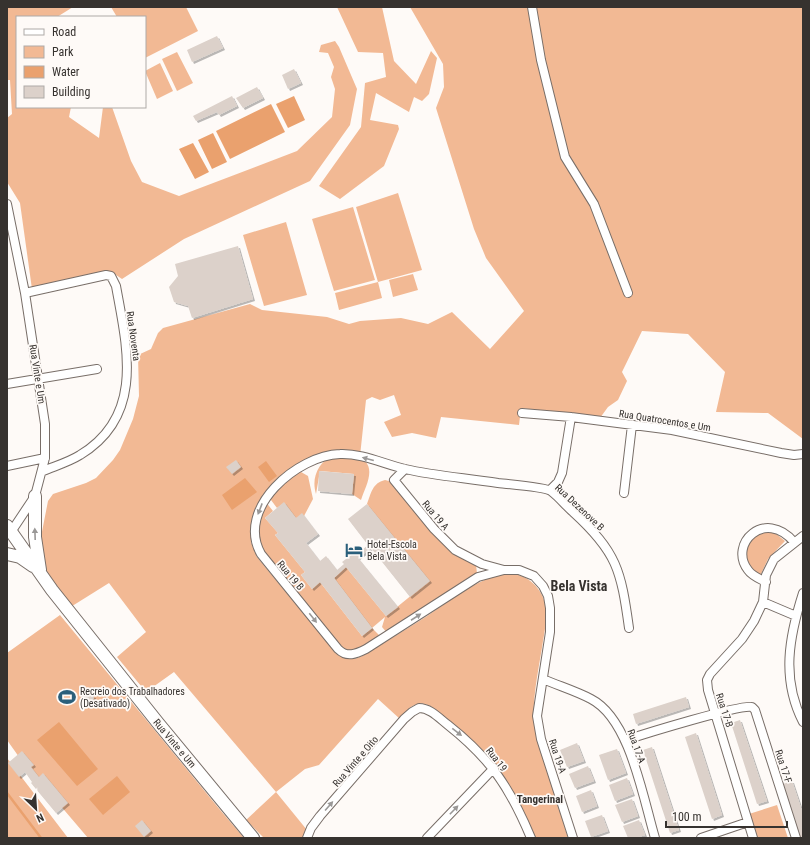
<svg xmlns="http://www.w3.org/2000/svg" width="810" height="845" viewBox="0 0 810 845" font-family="'Roboto Condensed',sans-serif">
  <defs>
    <filter id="shadow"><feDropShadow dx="2" dy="2" stdDeviation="0" flood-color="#0004"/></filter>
  </defs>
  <rect width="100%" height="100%" fill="#fefaf7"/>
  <!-- green -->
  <path fill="#f2b994" d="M 7,7 L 73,7 L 57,17 L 17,17 L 17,107 L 71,107 L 69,117 L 99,138 L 103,107 L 112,107 L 131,161 L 142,182 L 179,196 L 297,151 L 332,117 L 335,89 L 331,77 L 334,67 L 328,53 L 319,52 L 321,45 L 335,41 L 339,47 L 357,89 L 350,125 L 310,181 L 184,239 L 122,279 L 110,271 L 32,289 L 20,203 L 7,182 L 7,118 L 12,114 L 10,80 L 7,80 Z
    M 111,7 L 186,7 L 198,31 L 145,58 L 145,17 L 117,17 Z
    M 337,7 L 382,7 L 394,61 L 416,84 L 431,51 L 437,58 L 429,94 L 422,101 L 414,97 L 409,112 L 376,93 L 370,120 L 398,125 L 399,129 L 384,166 L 340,199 L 319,186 L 361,127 L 365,83 L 386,77 L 383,53 L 358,52 Z
    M 410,7 L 803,7 L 803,439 L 768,413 L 716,412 L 725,372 L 688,334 L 642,331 L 622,372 L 627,381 L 618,400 L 608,407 L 600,418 L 521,408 L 519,425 L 441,417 L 436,438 L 412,433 L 392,437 L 384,422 L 401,415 L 394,395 L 380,400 L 372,397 L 366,400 L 360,456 L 308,460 L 258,506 L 251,528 L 251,542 L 257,557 L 332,648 C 341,658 350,662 362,656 C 383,643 404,631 424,618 C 444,605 481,576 504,574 C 525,571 543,587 546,608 C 547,618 545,630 543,641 C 539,668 532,697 534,725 L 568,838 L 534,838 C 521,813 510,786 493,763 C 481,746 462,733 447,719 C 439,713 429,701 418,704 C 410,705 405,713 400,719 L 378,699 L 319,765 L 305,769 L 276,792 L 307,830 L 304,838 L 264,838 L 246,820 L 276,792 L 174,672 L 146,692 L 117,657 L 146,632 L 109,583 L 69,608 L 47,577 L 40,542 L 48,501 L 53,494 L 86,483 L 96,478 L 113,460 L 120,450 L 133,419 L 139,396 L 138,355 L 151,349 L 158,333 L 163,328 L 250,304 L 262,310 L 327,317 L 349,324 L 360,321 L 401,318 L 428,324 L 452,312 L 490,349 L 524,311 L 486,258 L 474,229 L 436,108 L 444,87 L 443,64 Z
    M 177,52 L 193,83 L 177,91 L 162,59 Z
    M 160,63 L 173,91 L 157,99 L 145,71 Z
    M 398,193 L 422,270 L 378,282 L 382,298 L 339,310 L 335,293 L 378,282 L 356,207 Z
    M 353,207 L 375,280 L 334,291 L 312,219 Z
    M 286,222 L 307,295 L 264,306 L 243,235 Z
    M 413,274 L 418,290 L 393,297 L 389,280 Z
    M 334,455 L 365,461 C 375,471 365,488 361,500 L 352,494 L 354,474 L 320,471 L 316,494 C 311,478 318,462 334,455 Z
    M 301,472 L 308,476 L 313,499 L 304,516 L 296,518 L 284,503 L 277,508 L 268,496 L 298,473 Z
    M 385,480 L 393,482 L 418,512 L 476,564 L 477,574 L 388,634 L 382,627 L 385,617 L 372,628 L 382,638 L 364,649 L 344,652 L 262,553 L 256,535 L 265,501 L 273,511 L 265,518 L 278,533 L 275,535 L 305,572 L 301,575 L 312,589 L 320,582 L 362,636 L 372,628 L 334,578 L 346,567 L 386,616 L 429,581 L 367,504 C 371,494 372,483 385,480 Z
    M 770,529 L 785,541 L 768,559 L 760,576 L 748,567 L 746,561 L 747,545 L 753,536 Z
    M 60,615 L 221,811 L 244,838 L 88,838 L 19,757 L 7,740 L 7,653 Z
    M 7,758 L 68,838 L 7,838 Z
    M 777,805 L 788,838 L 756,838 L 749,814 Z"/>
  <!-- water -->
  <path fill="#eaa16e" d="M 294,96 L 305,120 L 288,128 L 276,104 Z
    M 271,104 L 285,132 L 230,159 L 216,131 Z
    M 213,133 L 227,162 L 212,169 L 198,140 Z
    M 193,143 L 209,172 L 195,179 L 179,149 Z
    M 266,461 L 277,476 L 269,482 L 258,467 Z
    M 245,478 L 257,492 L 232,510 L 222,495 Z
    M 59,722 L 98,769 L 77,786 L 37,740 Z
    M 117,776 L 130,792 L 103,815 L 89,799 Z"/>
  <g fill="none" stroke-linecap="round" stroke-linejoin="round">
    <!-- stream -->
    <path stroke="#eaa16e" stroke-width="2.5" d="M 7,793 L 41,838"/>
  </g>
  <!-- building -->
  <path fill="#dcd1ca" filter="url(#shadow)" d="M 217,36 L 223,48 L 192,62 L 187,50 Z
    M 294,69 L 301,83 L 288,89 L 282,75 Z
    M 257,87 L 263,98 L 243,108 L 236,98 Z
    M 232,96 L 237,106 L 219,115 L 217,112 L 196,121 L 193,116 Z
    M 238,246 L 253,299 L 192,318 L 188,306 L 174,302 L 169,287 L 178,276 L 175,264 Z
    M 236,460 L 241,467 L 232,474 L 226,467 Z
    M 319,471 L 354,474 L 352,494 L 318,491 Z
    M 284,502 L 296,518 L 302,513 L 318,534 L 306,543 L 320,561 L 326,556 L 337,570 L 344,564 L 342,562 L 354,553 L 356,555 L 368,545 L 348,519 L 367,504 L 430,581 L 410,597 L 371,548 L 358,558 L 398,607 L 386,616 L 346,567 L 334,578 L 372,628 L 362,636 L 320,582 L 312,589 L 301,575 L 305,572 L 275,535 L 278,533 L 265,518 Z
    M 82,694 L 94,696 L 93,704 L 81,702 Z
    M 686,697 L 689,707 L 636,724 L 633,714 Z
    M 740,720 L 767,801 L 757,804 L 731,723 Z
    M 696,733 L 722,815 L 712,819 L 685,737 Z
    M 577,743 L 584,761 L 567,767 L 560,750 Z
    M 652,747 L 679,830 L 670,833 L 643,750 Z
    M 617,749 L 626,773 L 608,780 L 599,755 Z
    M 22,751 L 34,765 L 31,767 L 39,777 L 43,773 L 68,803 L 56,813 L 31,783 L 32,782 L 25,772 L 19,777 L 8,763 Z
    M 588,766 L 594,781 L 575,788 L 569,774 Z
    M 627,778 L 633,794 L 615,801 L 609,785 Z
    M 792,781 L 803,814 L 803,838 L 800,838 L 783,784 Z
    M 591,790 L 597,806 L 582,812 L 576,796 Z
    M 632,799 L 638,816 L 622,822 L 615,805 Z
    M 602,815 L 608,831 L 591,837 L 585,821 Z
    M 142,820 L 151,831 L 144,837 L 135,826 Z
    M 639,820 L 645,835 L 636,838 L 628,838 L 623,826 Z"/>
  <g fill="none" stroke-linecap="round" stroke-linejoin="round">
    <!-- street casing -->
    <g stroke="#786e68" stroke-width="10">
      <path id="street" d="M 532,7 L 541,60 L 565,157 L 594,204 L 628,293
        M 7,204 L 25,293 L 45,424 L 45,458 L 35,496 L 11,532
        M 25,293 L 106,275 L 111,276 L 116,286 C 127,347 145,416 80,455 C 69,462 55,466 43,471
        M 7,384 L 97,369
        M 522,413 L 571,417 L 672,430 L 781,453 L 794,455 L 803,454
        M 7,466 L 45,458
        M 405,469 L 394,480 L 434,529 L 455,550 L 482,564 L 504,570 L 519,570 L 534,576 L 543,586 L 548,596 L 550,608 L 550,632 L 537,716 L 541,739 L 573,838
        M 550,490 L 558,482 L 562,473 L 571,417
        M 624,493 L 632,425
        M 504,570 L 478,577 L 366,649 C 356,654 347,658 338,649 L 261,554 C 235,508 298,455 340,454 C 361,453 384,464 405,469 C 435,476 467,478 498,483 C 508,484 545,487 551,491 C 559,497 566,506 573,512 C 617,552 621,570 629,628
        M 766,582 C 760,579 752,576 748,570 C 728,544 765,508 794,542
        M 803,593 C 789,637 781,679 803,722
        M 763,602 L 796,616
        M 543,679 C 559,686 576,691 591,699 C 630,719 643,798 655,838
        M 626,740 C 644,734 741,704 752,707 L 755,710 L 796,838
        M 307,838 L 311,828 L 320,816 L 404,719 L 412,712 L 419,708 C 430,708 439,718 448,725 C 491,759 510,788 531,838
        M 427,838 L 494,768
        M 701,838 L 748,822
        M 753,838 L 708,690 L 707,680 L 710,674 L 742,639 L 754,621 L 763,602 L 766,575 L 774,559 L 803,536"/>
    </g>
    <!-- secondary casing -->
    <g stroke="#786e68" stroke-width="14">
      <path id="secondary" d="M 35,496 L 35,537 L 40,570
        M 7,526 L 52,590 L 158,723 L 253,838
        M 7,554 L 20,557 L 33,566"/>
    </g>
    <!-- street -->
    <use href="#street" stroke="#fff" stroke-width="8"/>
    <!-- secondary -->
    <use href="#secondary" stroke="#fff" stroke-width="12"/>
  </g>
  <!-- one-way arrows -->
  <defs><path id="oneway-solid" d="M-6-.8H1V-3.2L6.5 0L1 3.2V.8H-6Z"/></defs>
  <g fill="#9a9897">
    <use href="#oneway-solid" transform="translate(368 459) rotate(-165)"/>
    <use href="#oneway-solid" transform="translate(260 509) rotate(111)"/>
    <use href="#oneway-solid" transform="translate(35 534) rotate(-92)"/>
    <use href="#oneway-solid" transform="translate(416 617) rotate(-33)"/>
    <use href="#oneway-solid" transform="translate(313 618) rotate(52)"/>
    <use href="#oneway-solid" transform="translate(457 732) rotate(38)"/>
    <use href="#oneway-solid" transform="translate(329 806) rotate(-49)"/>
    <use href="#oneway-solid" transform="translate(454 810) rotate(-46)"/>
  </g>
  <!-- icons -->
  <defs>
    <g id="hotel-bare" transform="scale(1.38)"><path d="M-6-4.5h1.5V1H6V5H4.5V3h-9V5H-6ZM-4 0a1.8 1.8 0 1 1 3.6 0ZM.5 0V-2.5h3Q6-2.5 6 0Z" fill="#2a5f7b" stroke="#fefaf7" stroke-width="2.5" paint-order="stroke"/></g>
    <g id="stadium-bare" transform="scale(1.38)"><path d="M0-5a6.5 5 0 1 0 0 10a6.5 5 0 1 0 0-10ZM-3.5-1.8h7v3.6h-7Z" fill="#2a5f7b" stroke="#fefaf7" stroke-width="2.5" paint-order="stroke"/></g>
  </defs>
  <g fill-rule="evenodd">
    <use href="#hotel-bare" x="354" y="550"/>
    <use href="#stadium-bare" x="67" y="697"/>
  </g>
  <g text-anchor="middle" stroke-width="3.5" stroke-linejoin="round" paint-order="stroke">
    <!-- street labels -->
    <g font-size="10" fill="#36322f" stroke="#fefaf7">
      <text transform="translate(134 336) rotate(82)" y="4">Rua Noventa</text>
      <text transform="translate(38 374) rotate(81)" y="4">Rua Vinte e Um</text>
      <text transform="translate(665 420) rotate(9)" y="4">Rua Quatrocentos e Um</text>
      <text transform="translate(580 507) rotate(43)" y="4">Rua Dezenove B</text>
      <text transform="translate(436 515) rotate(50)" y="4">Rua 19 A</text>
      <text transform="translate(291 575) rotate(50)" y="4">Rua 19 B</text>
      <text transform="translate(725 710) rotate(72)" y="4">Rua 17-B</text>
      <text transform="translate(175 743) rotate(50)" y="4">Rua Vinte e Um</text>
      <text transform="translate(637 746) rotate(70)" y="4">Rua 17-A</text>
      <text transform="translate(558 756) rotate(72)" y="4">Rua 19-A</text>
      <text transform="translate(497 759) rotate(52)" y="4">Rua 19</text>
      <text transform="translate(355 761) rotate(-49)" y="4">Rua Vinte e Oito</text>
      <text transform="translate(784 766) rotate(72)" y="4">Rua 17-F</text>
    </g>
    <!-- poi labels -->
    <g font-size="10" fill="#36322f" stroke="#fefaf7" text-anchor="start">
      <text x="367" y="548">Hotel-Escola<tspan x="367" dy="12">Bela Vista</tspan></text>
      <text x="80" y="695">Recreio dos Trabalhadores<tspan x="80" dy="12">(Desativado)</tspan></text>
    </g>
    <!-- neighbourhood labels -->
    <g font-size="11" font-weight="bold" fill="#36322f" stroke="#fefaf7">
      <text x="540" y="803">Tangerinal</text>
    </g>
    <!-- district labels -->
    <g font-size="14" font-weight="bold" fill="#36322f" stroke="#fefaf7">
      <text x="579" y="591">Bela Vista</text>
    </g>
  </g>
  <!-- border -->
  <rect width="810" height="845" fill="none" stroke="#36322f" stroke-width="16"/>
  <!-- legend -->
  <rect x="16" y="16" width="130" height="92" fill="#fefaf7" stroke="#aeaaa7"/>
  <rect x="24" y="29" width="20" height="6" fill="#ffffff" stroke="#aeaaa7"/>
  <text x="52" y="36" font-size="12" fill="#36322f">Road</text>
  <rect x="24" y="46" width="20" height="12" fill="#f2b994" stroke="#aeaaa7"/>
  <text x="52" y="56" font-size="12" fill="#36322f">Park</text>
  <rect x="24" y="66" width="20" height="12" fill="#eaa16e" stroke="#aeaaa7"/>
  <text x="52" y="76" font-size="12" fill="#36322f">Water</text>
  <rect x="24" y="86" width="20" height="12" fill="#dcd1ca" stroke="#aeaaa7"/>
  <text x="52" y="96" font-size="12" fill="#36322f">Building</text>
  <!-- north arrow -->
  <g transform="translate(36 809) rotate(155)" stroke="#fefaf7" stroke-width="3" paint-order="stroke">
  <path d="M0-3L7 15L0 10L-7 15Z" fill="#36322f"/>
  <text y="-6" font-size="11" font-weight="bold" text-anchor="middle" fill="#36322f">N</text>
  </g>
  <!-- scale -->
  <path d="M666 821v6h121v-6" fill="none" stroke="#36322f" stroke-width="2"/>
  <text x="672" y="821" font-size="12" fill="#36322f" stroke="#fefaf7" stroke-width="3" paint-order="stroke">100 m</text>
</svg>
